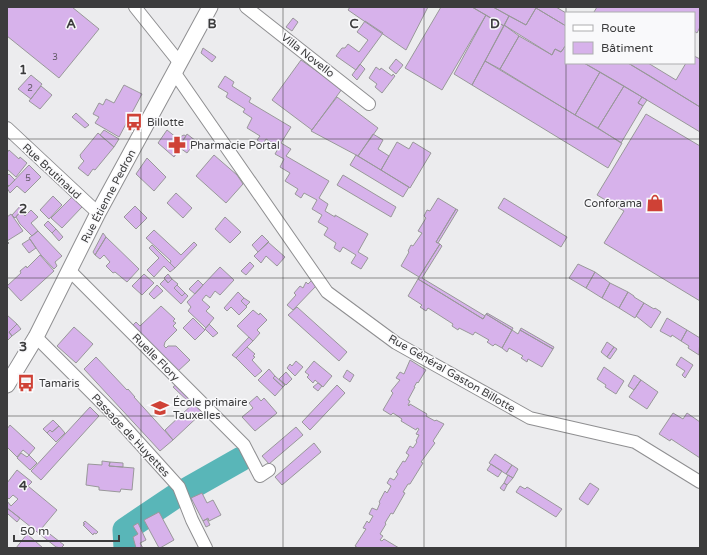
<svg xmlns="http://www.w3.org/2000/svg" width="707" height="555" viewBox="0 0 707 555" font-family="'Varela Round',sans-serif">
  <rect width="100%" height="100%" fill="#ececee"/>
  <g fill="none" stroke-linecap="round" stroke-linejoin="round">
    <!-- river -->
    <path stroke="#59b6b8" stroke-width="25" d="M 126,548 L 125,530 L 174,497 L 241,459"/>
  </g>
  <!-- building -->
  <path fill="#d7b2eb" stroke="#99989a" d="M 7,7 L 72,7 L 99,29 L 59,78 L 7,36 Z
    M 350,7 L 428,7 L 406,50 L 348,10 Z
    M 441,7 L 472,7 L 486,15 L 442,90 L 405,68 Z
    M 472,7 L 493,7 L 509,16 L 504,26 Z
    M 493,7 L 556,7 L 566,13 L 566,26 L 536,8 L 526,25 Z
    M 597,7 L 700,7 L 700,27 L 697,33 L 694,31 L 694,13 L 596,13 L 594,12 Z
    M 536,8 L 566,26 L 566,45 L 561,52 L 555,49 L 552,55 L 504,25 L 509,16 L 526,25 Z
    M 486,15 L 504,26 L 472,85 L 454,74 Z
    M 293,18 L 298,22 L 292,31 L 286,27 Z
    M 365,21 L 383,33 L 356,70 L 336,56 L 342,48 L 345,48 L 348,44 L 359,52 L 368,40 L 357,32 Z
    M 504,25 L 519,36 L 500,69 L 485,61 Z
    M 519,36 L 552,55 L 555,49 L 561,52 L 566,45 L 566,63 L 584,63 L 600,72 L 575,115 L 500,69 Z
    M 203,48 L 216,57 L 212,62 L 201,53 Z
    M 694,56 L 700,59 L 700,107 L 628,63 L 648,63 L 676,80 L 686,63 L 694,63 Z
    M 396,59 L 403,65 L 396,74 L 389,68 Z
    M 301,60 L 342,89 L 312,130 L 272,100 Z
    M 485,61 L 622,143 L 608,168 L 472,85 Z
    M 584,63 L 628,63 L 650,76 L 700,107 L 700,132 L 642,97 Z
    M 360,64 L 365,69 L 357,80 L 352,75 Z
    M 376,67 L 380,70 L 381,68 L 392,76 L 393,74 L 395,76 L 382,93 L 375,87 L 377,84 L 369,78 Z
    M 600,72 L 624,86 L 598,128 L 575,115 Z
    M 31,75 L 42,84 L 31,99 L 18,89 Z
    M 225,76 L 234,82 L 232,86 L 251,98 L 249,102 L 291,127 L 281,143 L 291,149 L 286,156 L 329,181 L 319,198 L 328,204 L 325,211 L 335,217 L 335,215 L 368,234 L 358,252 L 368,258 L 361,269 L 351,263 L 356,255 L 343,247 L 340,252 L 334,248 L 336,243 L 324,235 L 328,228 L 318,222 L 322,215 L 312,209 L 317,200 L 304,193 L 301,198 L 295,194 L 298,189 L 285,181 L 290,173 L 280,167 L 284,159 L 275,154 L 279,147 L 266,139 L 263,144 L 257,140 L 260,136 L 247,128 L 252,118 L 243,112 L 245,109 L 226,97 L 228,93 L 218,87 Z
    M 124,85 L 142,94 L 119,137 L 95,123 L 99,117 L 93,114 L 99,103 L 103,105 L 106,99 L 114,103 Z
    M 41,86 L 52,95 L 40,109 L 29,101 Z
    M 624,86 L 642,97 L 638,103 L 643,106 L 621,143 L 598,128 Z
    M 337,97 L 378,128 L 358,156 L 311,131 Z
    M 642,97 L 647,100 L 643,106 L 638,103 Z
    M 76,113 L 89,125 L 85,128 L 72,117 Z
    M 646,114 L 700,146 L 700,301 L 604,243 L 624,211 L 597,195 Z
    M 104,130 L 119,139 L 114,147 L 100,135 Z
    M 167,130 L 182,142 L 187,134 L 196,141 L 187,153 L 180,148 L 174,157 L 158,143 Z
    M 98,133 L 114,147 L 95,170 L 93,169 L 88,176 L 78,168 L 84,161 L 81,158 L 80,155 Z
    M 373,134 L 383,140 L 378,149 L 389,156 L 381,170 L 358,156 Z
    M 184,135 L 186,136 L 182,142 L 177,138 Z
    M 397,142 L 409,149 L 413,142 L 431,153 L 410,188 L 381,170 Z
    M 9,150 L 19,159 L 20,157 L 27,163 L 16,177 L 7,169 L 7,153 Z
    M 214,155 L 237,175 L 243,184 L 226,203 L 196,176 Z
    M 356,155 L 409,187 L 403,197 L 350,165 Z
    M 147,158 L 166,177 L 154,191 L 136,174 Z
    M 29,165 L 41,177 L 25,193 L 17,186 L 10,193 L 7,188 Z
    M 9,174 L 15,180 L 9,186 L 7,184 L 7,176 Z
    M 343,175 L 396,207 L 391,217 L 337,185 Z
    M 176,193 L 192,208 L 183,218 L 167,203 Z
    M 53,196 L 62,205 L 49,219 L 40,210 Z
    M 72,197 L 82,207 L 62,228 L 51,218 Z
    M 438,198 L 456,209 L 436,242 L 440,244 L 419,277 L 401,266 L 409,252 L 408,251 L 411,245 L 413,246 L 422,233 L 418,231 L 426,218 L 424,216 L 427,210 L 430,211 Z
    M 504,198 L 567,237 L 561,247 L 498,208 Z
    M 22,204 L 25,206 L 15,218 L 12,215 Z
    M 135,206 L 147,218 L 136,229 L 124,217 Z
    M 456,209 L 458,210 L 438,243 L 436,242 Z
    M 31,210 L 38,217 L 31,223 L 38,231 L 32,236 L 20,224 L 16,217 L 21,211 L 25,216 Z
    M 11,214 L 23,231 L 7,241 L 9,243 L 7,245 L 7,217 Z
    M 225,217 L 241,232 L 230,243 L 215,229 Z
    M 48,221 L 56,229 L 52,233 L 44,225 Z
    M 56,229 L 63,237 L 59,241 L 52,233 Z
    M 154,230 L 181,255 L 194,242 L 197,245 L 175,268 L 170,263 L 171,261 L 146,238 Z
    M 38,231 L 62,256 L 55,262 L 57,266 L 54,269 L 41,255 L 29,238 Z
    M 103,233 L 106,237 L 95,255 L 93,252 Z
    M 262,235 L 269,242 L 258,252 L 252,245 Z
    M 106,237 L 139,269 L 127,282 L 115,272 L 113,273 L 106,266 L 110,262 L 104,255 L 100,259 L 95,255 Z
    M 30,239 L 36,248 L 29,253 L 22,244 Z
    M 268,242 L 285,257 L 277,266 L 266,256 L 261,263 L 254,256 Z
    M 440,244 L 442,246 L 422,278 L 485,316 L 483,319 L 418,279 Z
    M 152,245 L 175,268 L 170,272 L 164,266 L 154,277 L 147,270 L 159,258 L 149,248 Z
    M 40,255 L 54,271 L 21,301 L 7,286 L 21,273 L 20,271 L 26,266 L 27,268 Z
    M 250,262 L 254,266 L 246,275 L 241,271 Z
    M 578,264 L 595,272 L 586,288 L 569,278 Z
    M 220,267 L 234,280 L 220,295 L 215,291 L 210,298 L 206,295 L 202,300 L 210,307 L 206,311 L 214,318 L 206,328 L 188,311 L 191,307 L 187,302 Z
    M 595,272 L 610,283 L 602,298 L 586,288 Z
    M 144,274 L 154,283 L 142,295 L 132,286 Z
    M 168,274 L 172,279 L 168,283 L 164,278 Z
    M 165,279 L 168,283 L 172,279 L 178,284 L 174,288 L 182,296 L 185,293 L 188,296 L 181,304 L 160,284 Z
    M 418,279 L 483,319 L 486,314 L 512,330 L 502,348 L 495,344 L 493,346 L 487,342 L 489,340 L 475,332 L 473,335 L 459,328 L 458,330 L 452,326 L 453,324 L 428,308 L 426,311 L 420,307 L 422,305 L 408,296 Z
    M 198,280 L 203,285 L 195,294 L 189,289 Z
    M 312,280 L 317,285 L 293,310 L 287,305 L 296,295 L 294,293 L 300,286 L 303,288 L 306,282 L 308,284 Z
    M 610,283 L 628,292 L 619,308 L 602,298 Z
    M 157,285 L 163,291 L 154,299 L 149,294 Z
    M 177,285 L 185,293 L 182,296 L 174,288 Z
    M 238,292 L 244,298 L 241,301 L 247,307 L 239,315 L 231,307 L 227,311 L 224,308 Z
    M 628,292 L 634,296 L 634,297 L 644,303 L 635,318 L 619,308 Z
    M 244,298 L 250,302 L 246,306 L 241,301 Z
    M 644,303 L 654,309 L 655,308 L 661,312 L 651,328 L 636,316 Z
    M 161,306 L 175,319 L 173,321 L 176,323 L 173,326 L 177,330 L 165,342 L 164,346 L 166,348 L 168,346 L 176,346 L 190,360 L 177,372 L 132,326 L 136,322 L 140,326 Z
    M 297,307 L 347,352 L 339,361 L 288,315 Z
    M 253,310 L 259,315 L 260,313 L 267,320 L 257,330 L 260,333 L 253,341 L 237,326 Z
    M 487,313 L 513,328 L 512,330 L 486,314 Z
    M 7,315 L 17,324 L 9,332 L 12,336 L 7,341 Z
    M 193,318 L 205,330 L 195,340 L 183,328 Z
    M 667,318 L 687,330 L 681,341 L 672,335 L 671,337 L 660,331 Z
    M 17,324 L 21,329 L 12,336 L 9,332 Z
    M 209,324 L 218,333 L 213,337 L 205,329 Z
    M 74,327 L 93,344 L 76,363 L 57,346 Z
    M 521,328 L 554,347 L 553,349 L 520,330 Z
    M 512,330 L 518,334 L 520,330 L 553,349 L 542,367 L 528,359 L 527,362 L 521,358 L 523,356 L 509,348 L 507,352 L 502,348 Z
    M 687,330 L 700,338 L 699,355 L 688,348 L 689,346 L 681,341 Z
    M 249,337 L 253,341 L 236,358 L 232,355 Z
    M 607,342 L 614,347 L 607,357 L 601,352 Z
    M 247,347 L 255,354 L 253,356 L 255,357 L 252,360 L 262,371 L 255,377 L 236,358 Z
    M 614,347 L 617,349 L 610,359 L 607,357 Z
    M 96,357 L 127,390 L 128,389 L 135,397 L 134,397 L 173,440 L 160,451 L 84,369 Z
    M 681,357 L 693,365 L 685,378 L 682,375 L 685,371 L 676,365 Z
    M 410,360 L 426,370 L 418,383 L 417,382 L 414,387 L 415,387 L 408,400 L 410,401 L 408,405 L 409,406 L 410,404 L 427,414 L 426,416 L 435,421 L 436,420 L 444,424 L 433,441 L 435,443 L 421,462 L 423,463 L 410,484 L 408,484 L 403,492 L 405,493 L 393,514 L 391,513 L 385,523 L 386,524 L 380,534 L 383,536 L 380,540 L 382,541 L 384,539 L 399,548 L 358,548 L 355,546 L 366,529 L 363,528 L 367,521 L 369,523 L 373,516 L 369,514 L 372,508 L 377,510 L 380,503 L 379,502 L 385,491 L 387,493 L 391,486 L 387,483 L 390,478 L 394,480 L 398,474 L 396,472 L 403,461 L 405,462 L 409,455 L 406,453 L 410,446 L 413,448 L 417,442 L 416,441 L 419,435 L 416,434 L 419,429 L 417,428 L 416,430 L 401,421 L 402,419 L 393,413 L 391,415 L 383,410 L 393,393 L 391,391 L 400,380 L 396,378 L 400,372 L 404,374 Z
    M 296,361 L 303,367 L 295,376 L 287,368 L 290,364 L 292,366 Z
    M 314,361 L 332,376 L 323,387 L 315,380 L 313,383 L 307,377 L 309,375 L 305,372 Z
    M 604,367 L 624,381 L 616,394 L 605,387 L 606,385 L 597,379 Z
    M 269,369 L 275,376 L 273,378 L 283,387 L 275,396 L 258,380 Z
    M 347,370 L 354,375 L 350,382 L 343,377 Z
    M 286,372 L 292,379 L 286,385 L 279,379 Z
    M 634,375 L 641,380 L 634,390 L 628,386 Z
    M 275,376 L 285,385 L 283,387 L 273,378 Z
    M 641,380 L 658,392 L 647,409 L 629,397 Z
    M 178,383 L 196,401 L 192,405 L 173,387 Z
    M 318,383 L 322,386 L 318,391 L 313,387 Z
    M 337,385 L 345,393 L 310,430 L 302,422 Z
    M 257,396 L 261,401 L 264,398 L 277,413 L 255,431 L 242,417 L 253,408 L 249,403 Z
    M 196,401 L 205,410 L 173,440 L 165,430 Z
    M 90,407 L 99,416 L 41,480 L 31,471 Z
    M 673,413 L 683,419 L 687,413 L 700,422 L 700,458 L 671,439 L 670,441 L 659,434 Z
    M 53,420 L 59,426 L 52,432 L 50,430 L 47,433 L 43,429 Z
    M 10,425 L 35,448 L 29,455 L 23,450 L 17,457 L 7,447 L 7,429 Z
    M 59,426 L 65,433 L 56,442 L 47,433 L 50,430 L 52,432 Z
    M 296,427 L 303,435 L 269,464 L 262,456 Z
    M 314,443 L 321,452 L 282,485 L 275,477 Z
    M 21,453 L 27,457 L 29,455 L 37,463 L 30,470 L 17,458 Z
    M 495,454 L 512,465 L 506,474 L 489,463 Z
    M 102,461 L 110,462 L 109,466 L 134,468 L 132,490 L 121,489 L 120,492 L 99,490 L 99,487 L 86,485 L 88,464 L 102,465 Z
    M 110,462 L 123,463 L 123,467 L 109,466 Z
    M 491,464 L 502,471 L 498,477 L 487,470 Z
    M 512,465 L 518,469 L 513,478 L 506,474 Z
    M 17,470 L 32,482 L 28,486 L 57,510 L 42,528 L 64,545 L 61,548 L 56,547 L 7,508 L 7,501 L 11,506 L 18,499 L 13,495 L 9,499 L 7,497 L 7,483 Z
    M 508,475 L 513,478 L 507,485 L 504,483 Z
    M 504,483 L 507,485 L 504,491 L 500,488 Z
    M 590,483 L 599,489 L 588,505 L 579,499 Z
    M 520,486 L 525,489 L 527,487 L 562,509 L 556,517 L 516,492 Z
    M 202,493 L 207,503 L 213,500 L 221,515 L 209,521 L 208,518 L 203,521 L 191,498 Z
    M 7,508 L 20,518 L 17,522 L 8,514 L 7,516 Z
    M 159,512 L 174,540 L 160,548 L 159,548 L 144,520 Z
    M 207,519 L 210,525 L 206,527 L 203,521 Z
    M 85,521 L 98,532 L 96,534 L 94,533 L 93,535 L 83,525 L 85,524 L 83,523 Z
    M 138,523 L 146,540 L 140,543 L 143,548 L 136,548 L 133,537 L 138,534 L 133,526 Z
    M 27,534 L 43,548 L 16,548 Z"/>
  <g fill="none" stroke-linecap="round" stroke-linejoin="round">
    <!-- minor casing -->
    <g stroke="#8f8f91" stroke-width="14">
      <path id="minor" d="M 135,7 L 179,62
        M 246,7 L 369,104
        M 174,72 L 327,292 L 396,343 L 530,418 L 635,442 L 700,482
        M 7,128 L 98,213
        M 69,270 L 244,445 L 260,476 L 269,470
        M 36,337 L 114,415 L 179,487 L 192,520 L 206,548"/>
    </g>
    <!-- tertiary casing -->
    <g stroke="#8f8f91" stroke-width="17">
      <path id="tertiary" d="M 7,385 L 36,337 L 98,213 L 210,7"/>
    </g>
    <!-- minor -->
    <use href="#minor" stroke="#fff" stroke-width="12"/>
    <!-- tertiary -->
    <use href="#tertiary" stroke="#fff" stroke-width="15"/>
  </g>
  <!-- grid -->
  <path fill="none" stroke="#3c3c3d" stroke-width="1" stroke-opacity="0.55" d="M 141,7 L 141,548M 283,7 L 283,548M 424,7 L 424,548M 566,7 L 566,548M 7,139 L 700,139M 7,278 L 700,278M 7,416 L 700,416"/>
  <!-- icons -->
  <defs>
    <g id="bus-bare" transform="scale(1.38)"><path d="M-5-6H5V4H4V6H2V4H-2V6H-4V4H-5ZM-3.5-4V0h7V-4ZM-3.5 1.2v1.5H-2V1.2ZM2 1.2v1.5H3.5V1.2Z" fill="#cf4136" stroke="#f9f9fb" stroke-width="2.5" paint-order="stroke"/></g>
    <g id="pharmacy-bare" transform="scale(1.38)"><path d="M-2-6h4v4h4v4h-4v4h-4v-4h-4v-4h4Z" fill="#cf4136" stroke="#f9f9fb" stroke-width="2.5" paint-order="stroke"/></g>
    <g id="shop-bare" transform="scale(1.38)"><path d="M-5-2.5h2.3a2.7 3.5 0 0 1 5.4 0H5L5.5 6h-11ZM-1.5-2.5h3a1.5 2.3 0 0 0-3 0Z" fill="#cf4136" stroke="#f9f9fb" stroke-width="2.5" paint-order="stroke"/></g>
    <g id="school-bare" transform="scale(1.38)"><path d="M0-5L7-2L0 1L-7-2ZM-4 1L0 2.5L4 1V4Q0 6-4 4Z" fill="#cf4136" stroke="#f9f9fb" stroke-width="2.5" paint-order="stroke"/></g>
  </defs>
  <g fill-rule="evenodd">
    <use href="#bus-bare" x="134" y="122"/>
    <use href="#pharmacy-bare" x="177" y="145"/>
    <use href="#shop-bare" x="655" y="203"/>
    <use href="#bus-bare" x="26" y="383"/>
    <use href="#school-bare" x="160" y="408"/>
  </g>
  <g text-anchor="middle" stroke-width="3" stroke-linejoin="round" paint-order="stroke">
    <!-- number labels -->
    <g font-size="9" fill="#635a68">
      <text x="55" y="60">3</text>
      <text x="30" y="91">2</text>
      <text x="28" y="181">5</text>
    </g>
    <!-- street labels -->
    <g font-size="11" fill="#3c3c3d" stroke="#f9f9fb">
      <text transform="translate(308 55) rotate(38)" y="4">Villa Novello</text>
      <text transform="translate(52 171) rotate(43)" y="4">Rue Brutinaud</text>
      <text transform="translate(108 196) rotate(-62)" y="4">Rue Étienne Pedron</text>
      <text transform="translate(156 357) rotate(45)" y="4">Ruelle Flory</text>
      <text transform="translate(452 373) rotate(30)" y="4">Rue Général Gaston Billotte</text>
      <text transform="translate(131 435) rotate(47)" y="4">Passage de Huyettes</text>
    </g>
    <!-- poi labels -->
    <g font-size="11" fill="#3c3c3d" stroke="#f9f9fb" text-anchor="start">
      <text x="147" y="126">Billotte</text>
      <text x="190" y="149">Pharmacie Portal</text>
      <text x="642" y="207" text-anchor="end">Conforama</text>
      <text x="39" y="387">Tamaris</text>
      <text x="173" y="406">École primaire<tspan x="173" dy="13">Tauxelles</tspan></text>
    </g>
  </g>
  <g font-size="13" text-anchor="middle" font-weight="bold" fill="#3c3c3d" stroke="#f9f9fb" stroke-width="3" stroke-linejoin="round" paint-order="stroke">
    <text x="71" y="28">A</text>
    <text x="212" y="28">B</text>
    <text x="354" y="28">C</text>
    <text x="495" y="28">D</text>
    <text x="23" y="74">1</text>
    <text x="23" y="213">2</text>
    <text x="23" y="351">3</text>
    <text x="23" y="490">4</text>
  </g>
  <!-- border -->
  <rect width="707" height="555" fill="none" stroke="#3c3c3d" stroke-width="16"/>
  <!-- legend -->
  <rect x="565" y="12" width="130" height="52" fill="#f9f9fb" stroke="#adadaf"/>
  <rect x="573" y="25" width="20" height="6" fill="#ffffff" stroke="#adadaf"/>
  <text x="601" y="32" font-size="12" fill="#3c3c3d">Route</text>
  <rect x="573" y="42" width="20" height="12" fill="#d7b2eb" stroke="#adadaf"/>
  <text x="601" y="52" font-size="12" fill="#3c3c3d">Bâtiment</text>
  <!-- scale -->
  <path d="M14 535v6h105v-6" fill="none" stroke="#3c3c3d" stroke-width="2"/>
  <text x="20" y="535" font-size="12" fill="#3c3c3d" stroke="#f9f9fb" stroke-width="3" paint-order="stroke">50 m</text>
</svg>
